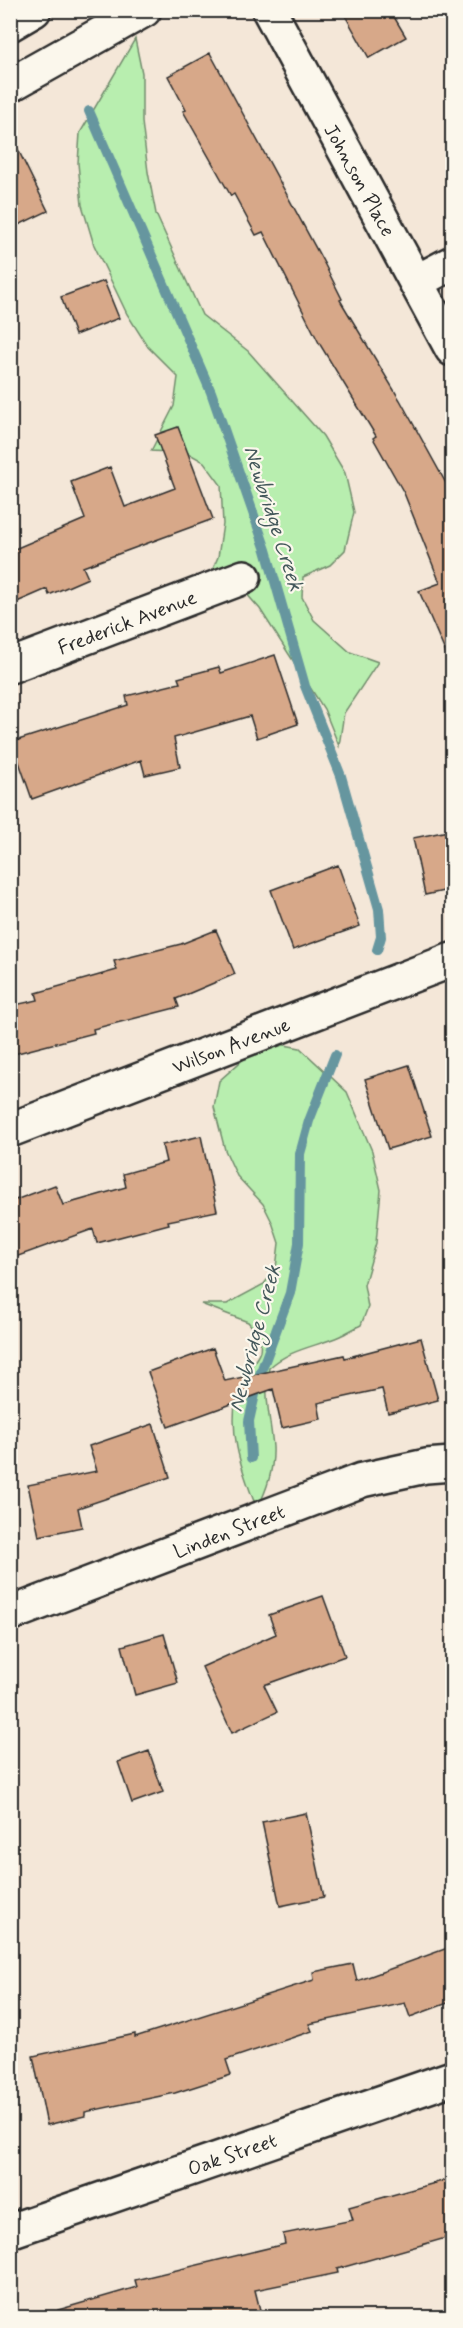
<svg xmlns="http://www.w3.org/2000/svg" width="463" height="2328" viewBox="0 0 463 2328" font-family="Mynerve,sans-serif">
  <rect width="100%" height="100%" fill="#f4e7d8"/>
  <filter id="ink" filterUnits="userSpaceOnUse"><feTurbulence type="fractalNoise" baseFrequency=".0167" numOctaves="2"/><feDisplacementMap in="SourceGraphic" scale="12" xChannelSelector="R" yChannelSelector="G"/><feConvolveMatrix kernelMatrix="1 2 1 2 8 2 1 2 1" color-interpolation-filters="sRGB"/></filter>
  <g filter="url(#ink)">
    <!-- green -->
    <path fill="#b8eeaf" stroke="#728c6d" stroke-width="1.5" d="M 135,39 L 142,73 L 142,122 L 148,172 L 156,214 L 202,315 L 248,351 L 323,436 L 345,473 L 354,512 L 345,550 L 330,565 L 303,577 L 302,597 L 314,620 L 350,652 L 378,662 L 344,713 L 339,746 L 324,709 L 260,609 L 244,591 L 208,580 L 218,557 L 223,524 L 221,485 L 204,462 L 188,453 L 151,451 L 174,406 L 178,377 L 148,347 L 127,314 L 94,245 L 82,205 L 78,163 L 80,133 Z
      M 279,1044 L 300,1048 L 347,1092 L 372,1151 L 381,1190 L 376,1243 L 364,1285 L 368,1307 L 361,1325 C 354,1328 347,1333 340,1336 C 315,1347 290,1349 269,1368 C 263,1395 271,1421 273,1447 C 274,1470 267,1490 257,1509 C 241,1469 225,1426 240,1383 C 244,1371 257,1362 260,1351 C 261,1347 260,1341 261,1337 L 248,1322 L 201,1304 L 227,1304 L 264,1284 L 276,1268 L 279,1243 L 272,1222 L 263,1204 L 237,1176 L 225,1150 L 214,1107 L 219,1081 L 246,1057 Z"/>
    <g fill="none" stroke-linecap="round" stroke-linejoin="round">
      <!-- stream -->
      <path stroke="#66969f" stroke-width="10" d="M 89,111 L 211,392 L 266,550 L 305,686 L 341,776 L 379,909 L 381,937 L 377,950
        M 251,1458 L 249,1421 L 259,1377 L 290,1293 L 299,1243 L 300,1154 L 309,1121 L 335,1055"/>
    </g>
    <!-- building -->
    <path fill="#d7a889" stroke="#2b2b2b" stroke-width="1.5" d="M 342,10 L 390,10 L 406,37 L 369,58 Z
      M 210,53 L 325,265 L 342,299 L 340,300 L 400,400 L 453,496 L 453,670 L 419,591 L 440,583 L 404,493 L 373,438 L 376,436 L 319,343 L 263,232 L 256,235 L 234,194 L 231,196 L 183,111 L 186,110 L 168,76 Z
      M 10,133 L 48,211 L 10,229 Z
      M 104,281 L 119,318 L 75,335 L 61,297 Z
      M 178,427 L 213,519 L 83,567 L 88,578 L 49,595 L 47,589 L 10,605 L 10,551 L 85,519 L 71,482 L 110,467 L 125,507 L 175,488 L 155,435 Z
      M 275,655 L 298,724 L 257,738 L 250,716 L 174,738 L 180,767 L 145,775 L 141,760 L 32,799 L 12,742 L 128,705 L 126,696 L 180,683 L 178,678 L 219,667 L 221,673 Z
      M 453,830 L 453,889 L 425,895 L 413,838 Z
      M 338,865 L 360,926 L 293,950 L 271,890 Z
      M 216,930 L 235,974 L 176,999 L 179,1007 L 93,1029 L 94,1033 L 10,1055 L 10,1006 L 38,1000 L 36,993 L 117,970 L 114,961 L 181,944 Z
      M 409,1065 L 432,1136 L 388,1149 L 365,1079 Z
      M 201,1136 L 217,1211 L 168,1221 L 169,1224 L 97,1243 L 93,1229 L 10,1259 L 10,1202 L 55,1185 L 63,1205 L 126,1187 L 123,1174 L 166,1162 L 162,1145 Z
      M 421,1338 L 438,1400 L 388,1413 L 382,1389 L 318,1403 L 321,1419 L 282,1428 L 273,1389 L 168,1427 L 148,1372 L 213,1348 L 225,1381 L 344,1355 L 345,1358 Z
      M 153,1424 L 170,1477 L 78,1508 L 82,1527 L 39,1536 L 28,1485 L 97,1471 L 89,1446 Z
      M 323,1596 L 345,1656 L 264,1685 L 277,1712 L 232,1733 L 202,1667 L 276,1634 L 269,1615 Z
      M 164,1634 L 178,1683 L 135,1695 L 122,1646 Z
      M 149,1751 L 163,1792 L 132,1803 L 118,1762 Z
      M 306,1813 L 324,1897 L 280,1906 L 262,1822 Z
      M 453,1946 L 453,2001 L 410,2017 L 405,2003 L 309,2024 L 312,2031 L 226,2060 L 231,2075 L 175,2093 L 85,2112 L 85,2116 L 47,2125 L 33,2056 L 135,2034 L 135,2037 L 314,1980 L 313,1972 L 353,1964 L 357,1981 Z
      M 453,2178 L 453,2236 L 337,2269 L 338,2273 L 255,2290 L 262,2318 L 60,2318 L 58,2310 L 137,2287 L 135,2280 L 285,2244 L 283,2234 L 353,2220 L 349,2207 Z"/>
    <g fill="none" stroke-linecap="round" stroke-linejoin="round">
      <!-- minor casing -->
      <g stroke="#2b2b2b" stroke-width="38">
        <path id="minor" d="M 269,10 L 452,349
          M 10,24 L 34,10
          M 10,85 L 144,10
          M 416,282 L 452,263
          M 10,666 L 244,577
          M 10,1130 L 452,960
          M 10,1614 L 362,1480 L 426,1466 L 452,1464
          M 10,2231 L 452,2078"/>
      </g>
      <!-- minor -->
      <use href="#minor" stroke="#fbf7ec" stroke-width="33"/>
    </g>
  </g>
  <g text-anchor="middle" stroke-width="4.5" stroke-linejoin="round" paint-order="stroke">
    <!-- street labels -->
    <g font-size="20" fill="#2b2b2b" stroke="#fbf7ec">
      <text transform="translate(360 180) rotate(61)" y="7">Johnson Place</text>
      <text transform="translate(127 622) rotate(-21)" y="7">Frederick Avenue</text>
      <text transform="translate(231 1045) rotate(-21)" y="7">Wilson Avenue</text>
      <text transform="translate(229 1531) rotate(-21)" y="7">Linden Street</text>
      <text transform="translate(232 2154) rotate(-19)" y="7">Oak Street</text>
    </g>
    <!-- water labels -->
    <g font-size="21" font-style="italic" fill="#44585b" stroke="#fbf7ec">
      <text transform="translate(274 518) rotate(72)" y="7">Newbridge Creek</text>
      <text transform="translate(254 1338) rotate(-75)" y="7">Newbridge Creek</text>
    </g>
  </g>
  <!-- margin -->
  <rect width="463" height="2328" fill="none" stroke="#fbf7ec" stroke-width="36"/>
  <rect x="18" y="18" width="427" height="2292" fill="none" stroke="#2b2b2b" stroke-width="2" filter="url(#ink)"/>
</svg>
